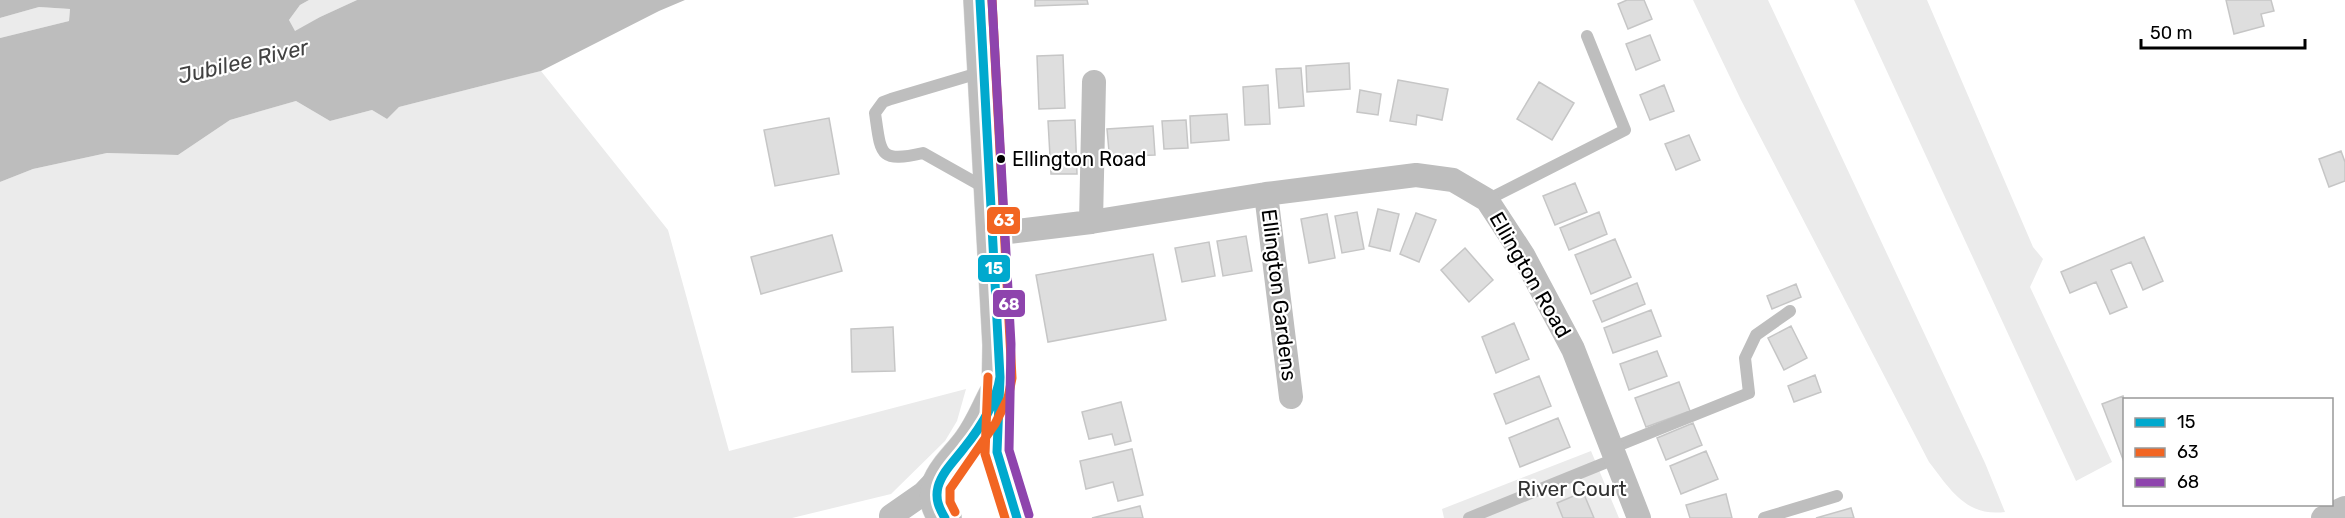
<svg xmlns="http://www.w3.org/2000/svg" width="2345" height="518" viewBox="0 0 2345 518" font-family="Rubik,sans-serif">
  <rect width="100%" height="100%" fill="#fff"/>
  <!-- green -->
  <path fill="#ebebeb" d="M 309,0 L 357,0 L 320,17 L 295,32 L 289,20 L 300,5 Z
    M 1693,0 L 1768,0 L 1985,463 L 2005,512 C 1966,517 1950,489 1929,462 L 1741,100 Z
    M 1854,0 L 1927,0 L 2033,247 L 2043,259 L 2030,287 L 2112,462 L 2076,481 Z
    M 39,7 L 70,9 L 69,21 L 0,38 L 0,18 Z
    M 541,71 L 668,230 L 729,451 L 966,389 L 957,421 L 945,441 L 891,494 L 792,518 L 0,518 L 0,182 L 33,169 L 107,153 L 178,155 L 230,120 L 296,101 L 330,121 L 372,110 L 387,119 L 399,107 Z
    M 1591,451 L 1619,518 L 1444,518 L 1442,509 Z"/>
  <!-- water -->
  <path fill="#bdbdbd" d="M 0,0 L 309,0 L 300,5 L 289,20 L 295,31 L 320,17 L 357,0 L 685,0 L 659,11 L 541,71 L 399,107 L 387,119 L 372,110 L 330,121 L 296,101 L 230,120 L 178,155 L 107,153 L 33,169 L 0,182 L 0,38 L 69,21 L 70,9 L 39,7 L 0,18 Z"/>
  <!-- building -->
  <path fill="#dedede" stroke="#c6c6c6" stroke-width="1.5" d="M 1035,0 L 1087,0 L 1088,4 L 1035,6 Z
    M 1627,0 L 1644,0 L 1652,19 L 1628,29 L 1618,4 Z
    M 2226,0 L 2271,0 L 2274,11 L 2261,14 L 2264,26 L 2234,34 Z
    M 1650,35 L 1660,60 L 1636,70 L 1626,44 Z
    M 1063,55 L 1065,108 L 1039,109 L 1037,56 Z
    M 1349,63 L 1350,89 L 1307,92 L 1306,66 Z
    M 1301,68 L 1304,106 L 1279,108 L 1276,69 Z
    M 1398,80 L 1448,89 L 1442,120 L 1417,115 L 1416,125 L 1390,121 Z
    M 1539,82 L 1574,103 L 1552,140 L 1517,119 Z
    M 1268,85 L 1270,124 L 1245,125 L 1243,87 Z
    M 1664,85 L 1674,111 L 1650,120 L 1640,95 Z
    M 1360,90 L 1381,94 L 1378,115 L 1357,112 Z
    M 1227,114 L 1229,140 L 1191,143 L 1190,116 Z
    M 829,118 L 839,174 L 775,186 L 764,130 Z
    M 1075,120 L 1077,174 L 1051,174 L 1048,121 Z
    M 1186,120 L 1188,148 L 1164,149 L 1162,121 Z
    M 1153,126 L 1155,155 L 1127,156 L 1127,162 L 1110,163 L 1107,129 Z
    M 1689,135 L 1700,160 L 1676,170 L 1665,144 Z
    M 2341,151 L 2345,162 L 2345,181 L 2329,187 L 2319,159 Z
    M 1575,183 L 1587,212 L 1555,225 L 1543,196 Z
    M 1378,209 L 1399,214 L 1390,251 L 1369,246 Z
    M 1357,212 L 1364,249 L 1342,253 L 1335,216 Z
    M 1599,212 L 1607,234 L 1569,250 L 1560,228 Z
    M 1416,213 L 1436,220 L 1419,262 L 1400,254 Z
    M 1327,214 L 1335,258 L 1309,263 L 1301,219 Z
    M 832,235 L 842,271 L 761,294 L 751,257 Z
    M 1246,236 L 1252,271 L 1223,276 L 1217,241 Z
    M 2144,237 L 2163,281 L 2143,290 L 2131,262 L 2111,270 L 2127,307 L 2110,314 L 2096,282 L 2070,293 L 2061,272 Z
    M 1615,239 L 1631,277 L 1591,294 L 1575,255 Z
    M 1209,242 L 1215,276 L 1182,282 L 1175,248 Z
    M 1465,248 L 1493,280 L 1469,302 L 1441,270 Z
    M 1153,254 L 1166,320 L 1048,342 L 1036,275 Z
    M 1637,283 L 1645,304 L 1602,322 L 1593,301 Z
    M 1796,284 L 1801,297 L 1772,309 L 1767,296 Z
    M 1651,310 L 1661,336 L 1613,353 L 1604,328 Z
    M 1514,323 L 1529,359 L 1496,373 L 1482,337 Z
    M 1791,326 L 1807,358 L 1784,370 L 1768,338 Z
    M 893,327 L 895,371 L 852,372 L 851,329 Z
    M 1657,351 L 1667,376 L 1629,390 L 1620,364 Z
    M 1815,375 L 1821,392 L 1794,402 L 1788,386 Z
    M 1539,376 L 1551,406 L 1506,424 L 1494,394 Z
    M 1679,382 L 1690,411 L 1646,427 L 1635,398 Z
    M 2123,396 L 2124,400 L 2124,462 L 2102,404 Z
    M 1121,402 L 1131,441 L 1115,445 L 1112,434 L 1089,439 L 1082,412 Z
    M 1558,418 L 1570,447 L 1520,467 L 1509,438 Z
    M 1693,423 L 1702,445 L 1666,460 L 1657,438 Z
    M 1132,449 L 1143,495 L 1118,501 L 1113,482 L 1086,489 L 1080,461 Z
    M 1706,451 L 1718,479 L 1681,494 L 1670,466 Z
    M 1583,492 L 1594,518 L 1563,518 L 1557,503 Z
    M 1726,494 L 1732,518 L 1690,518 L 1686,505 Z
    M 1140,506 L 1143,518 L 1092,518 Z
    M 1851,508 L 1854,518 L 1816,518 Z"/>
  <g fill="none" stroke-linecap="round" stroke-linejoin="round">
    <!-- primary casing -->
    <g stroke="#dbdbdb" stroke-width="34">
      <path id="primary" d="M 980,0 L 999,345 L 997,452 L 1008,483 L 1017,518
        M 945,518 C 921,486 953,465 970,441 C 981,426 987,410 995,395"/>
    </g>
    <!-- lane -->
    <path stroke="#bebebe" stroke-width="12" d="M 982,72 L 891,99 L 883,102 L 875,113 C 881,155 879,163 923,153 L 987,189
      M 1487,200 L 1625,130 L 1587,36
      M 1612,448 L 1749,393 L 1745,358 L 1756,335 L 1790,311
      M 1469,518 L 1617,458
      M 1764,518 L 1837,496"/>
    <!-- street -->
    <path stroke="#bebebe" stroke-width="24" d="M 1266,194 L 1291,397
      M 1091,222 L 1094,82
      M 992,234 L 1091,222 L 1266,194 L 1416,175 L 1453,180 L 1487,200 L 1523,255 L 1573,349 L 1639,518
      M 891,516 L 924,493 L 942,474
      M 2323,518 L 2345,508"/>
    <!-- primary -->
    <use href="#primary" stroke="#bebebe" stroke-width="33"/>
    <!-- bus-1 casing -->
    <g stroke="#fff" stroke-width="14">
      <path id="bus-1" d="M 1000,377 L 997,452 L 1017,518
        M 945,518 C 939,508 935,499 938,487 C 942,472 955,460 964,448 C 981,427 996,404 1000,377 L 980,0"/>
    </g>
    <!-- bus-2 casing -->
    <g stroke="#fff" stroke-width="14">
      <path id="bus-2" d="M 988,377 L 985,454 L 1005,518
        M 955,512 L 950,502 L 950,489 L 995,424 L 1008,398 L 1012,378 L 992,0"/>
    </g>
    <!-- bus-3 casing -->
    <g stroke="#fff" stroke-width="14">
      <path id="bus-3" d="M 992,0 L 1011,344 L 1009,450 L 1029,515"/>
    </g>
    <!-- bus-1 -->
    <use href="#bus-1" stroke="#00a9ce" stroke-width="9"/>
    <!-- bus-2 -->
    <use href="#bus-2" stroke="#f26522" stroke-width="9"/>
    <!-- bus-3 -->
    <use href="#bus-3" stroke="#8e44ad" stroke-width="9"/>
  </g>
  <!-- markers -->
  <circle fill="#000" stroke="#fff" stroke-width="2" cx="1001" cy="159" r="5"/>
  <g text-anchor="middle" stroke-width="4.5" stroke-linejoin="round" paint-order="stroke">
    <!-- bus labels -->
    <g font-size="20" fill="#000" stroke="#fff" text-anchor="start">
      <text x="1012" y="166">Ellington Road</text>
    </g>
    <!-- street labels -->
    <g font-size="21" fill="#000" stroke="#fff">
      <text transform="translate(1530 275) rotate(60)" y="7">Ellington Road</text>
      <text transform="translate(1279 295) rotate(83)" y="7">Ellington Gardens</text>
    </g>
    <!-- park labels -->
    <g font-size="21" fill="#313131" stroke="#fff">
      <text x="1572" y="496">River Court</text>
    </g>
    <!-- water labels -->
    <g font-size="22" font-style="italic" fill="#424242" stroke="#fff">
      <text transform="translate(243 61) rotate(-13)" y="8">Jubilee River</text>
    </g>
  </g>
  <g stroke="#fff" stroke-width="2">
    <rect x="986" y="206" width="35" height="29" rx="6" fill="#f26522"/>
    <rect x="977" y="254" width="34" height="29" rx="6" fill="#00a9ce"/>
    <rect x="992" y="289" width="34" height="29" rx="6" fill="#8e44ad"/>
  </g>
  <g font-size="16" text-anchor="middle" font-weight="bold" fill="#fff">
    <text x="1004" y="226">63</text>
    <text x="994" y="274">15</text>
    <text x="1009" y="310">68</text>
  </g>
  <!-- legend -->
  <rect x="2123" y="398" width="210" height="108" fill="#ffffff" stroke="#999999" stroke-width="1.5"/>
  <rect x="2135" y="418" width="30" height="9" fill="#00a9ce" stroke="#999999" stroke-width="1.5"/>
  <text x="2177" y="428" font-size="18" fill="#000000">15</text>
  <rect x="2135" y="448" width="30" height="9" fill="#f26522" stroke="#999999" stroke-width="1.5"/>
  <text x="2177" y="458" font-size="18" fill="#000000">63</text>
  <rect x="2135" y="478" width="30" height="9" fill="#8e44ad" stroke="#999999" stroke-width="1.5"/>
  <text x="2177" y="488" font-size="18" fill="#000000">68</text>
  <!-- scale -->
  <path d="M2141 39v9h164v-9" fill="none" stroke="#000000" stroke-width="3"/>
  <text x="2150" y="39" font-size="18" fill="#000000" stroke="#ffffff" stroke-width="4.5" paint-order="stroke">50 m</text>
</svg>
